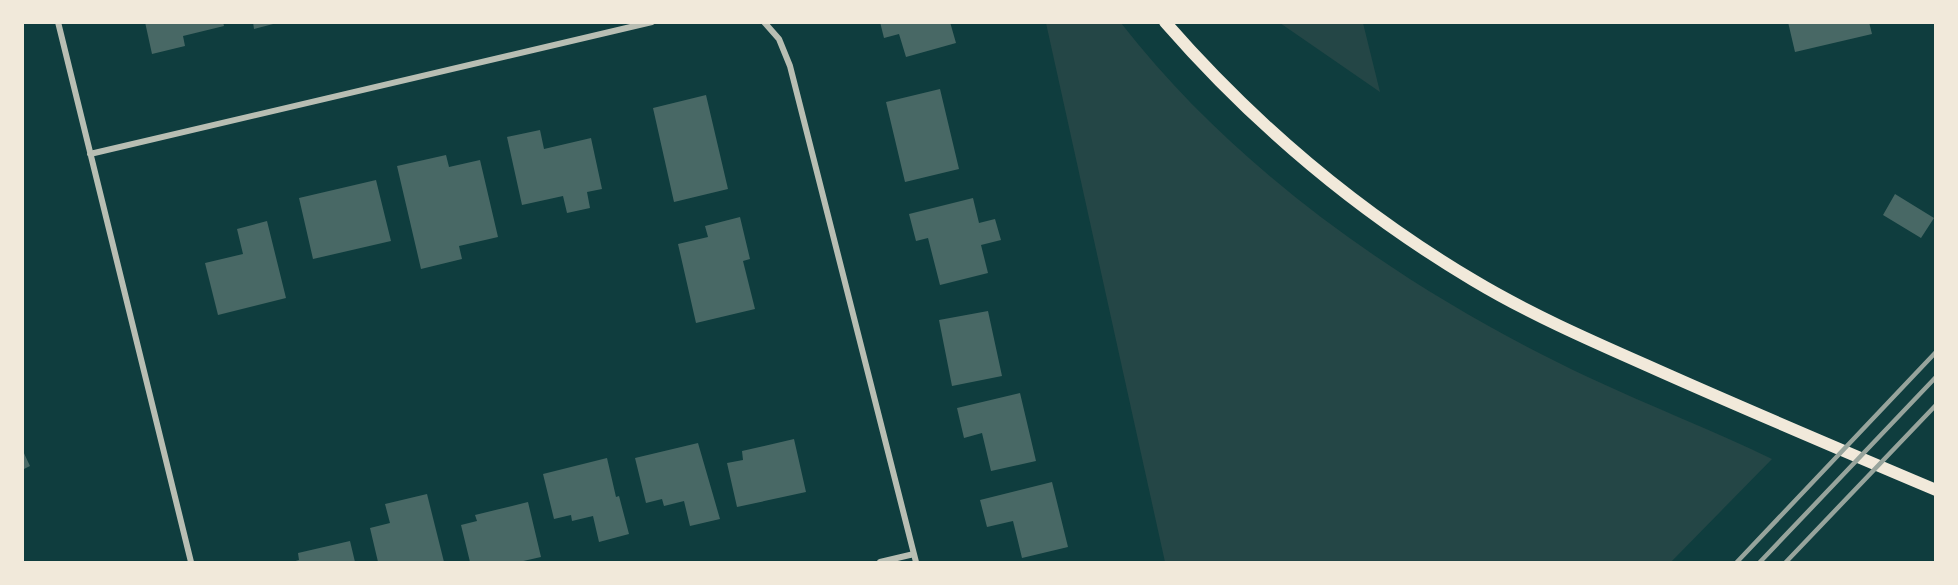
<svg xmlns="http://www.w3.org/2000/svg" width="1958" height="585" viewBox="0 0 1958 585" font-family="Overpass,sans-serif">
  <rect width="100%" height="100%" fill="#0f3d3e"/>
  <!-- green -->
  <path fill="#244646" d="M 1046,23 L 1121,23 C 1240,176 1415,296 1590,378 C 1650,406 1712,430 1772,459 L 1671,562 L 1165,562 Z
    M 1280,23 L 1363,23 L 1380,92 Z"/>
  <!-- building -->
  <path fill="#486865" d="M 145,22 L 223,22 L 224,26 L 183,36 L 185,46 L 152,54 Z
    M 253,22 L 277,22 L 277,23 L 254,29 Z
    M 880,22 L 950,22 L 956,43 L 906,57 L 899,34 L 884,38 Z
    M 1788,22 L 1869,22 L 1872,34 L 1795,52 Z
    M 940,89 L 959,169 L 905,182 L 886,102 Z
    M 706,95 L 728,189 L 674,202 L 653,108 Z
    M 540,130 L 544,149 L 591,138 L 602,189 L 587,192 L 590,208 L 567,213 L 563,196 L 522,205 L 507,137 Z
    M 446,155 L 449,167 L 480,160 L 498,237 L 459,246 L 462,259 L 421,269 L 397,166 Z
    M 376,180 L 391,241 L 313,259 L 299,198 Z
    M 1895,194 L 1934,218 L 1921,238 L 1883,215 Z
    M 973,198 L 979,223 L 995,219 L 1001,240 L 981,245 L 988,273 L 940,285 L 928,238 L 916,241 L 909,214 Z
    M 740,217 L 750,259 L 743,261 L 755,309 L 696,323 L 678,244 L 708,237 L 705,226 Z
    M 267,221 L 286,298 L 218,315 L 205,263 L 243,254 L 237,229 Z
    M 988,311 L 1002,376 L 952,386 L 939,320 Z
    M 1020,393 L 1036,461 L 991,471 L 982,433 L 964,438 L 957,408 Z
    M 794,439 L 806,492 L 737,507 L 727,463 L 743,460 L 742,451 Z
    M 698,443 L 720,519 L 690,526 L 684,501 L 664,506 L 662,499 L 646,503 L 635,458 Z
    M 22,449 L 30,466 L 22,470 Z
    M 607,458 L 616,497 L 619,496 L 629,534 L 599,542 L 593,516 L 572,521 L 571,515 L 554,519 L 543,474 Z
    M 1052,482 L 1068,547 L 1022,558 L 1013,521 L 987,527 L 980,500 Z
    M 427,494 L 444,562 L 378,562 L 370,528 L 390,523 L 385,504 Z
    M 528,502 L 541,557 L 519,562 L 470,562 L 461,525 L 477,521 L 475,515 Z
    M 350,541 L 355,562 L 292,562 L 299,560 L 298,553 Z"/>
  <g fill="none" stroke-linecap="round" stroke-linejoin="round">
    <!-- minor -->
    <path stroke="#b8beb3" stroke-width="6" d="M 58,22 L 191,562
      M 764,22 L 779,39 L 790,66 L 916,562
      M 90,154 L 652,22
      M 880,562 L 914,554"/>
    <!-- secondary -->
    <path stroke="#f1e9da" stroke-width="12" d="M 1165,22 C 1254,124 1357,211 1473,280 C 1528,313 1587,339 1646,365 C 1742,408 1839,449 1936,490"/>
    <!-- rail -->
    <path stroke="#97a49c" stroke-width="4.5" d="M 1737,562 L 1936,352
      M 1760,562 L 1936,377
      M 1786,562 L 1936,405"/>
  </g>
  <!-- border -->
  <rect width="1958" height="585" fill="none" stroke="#f1e9da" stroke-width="48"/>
</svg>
